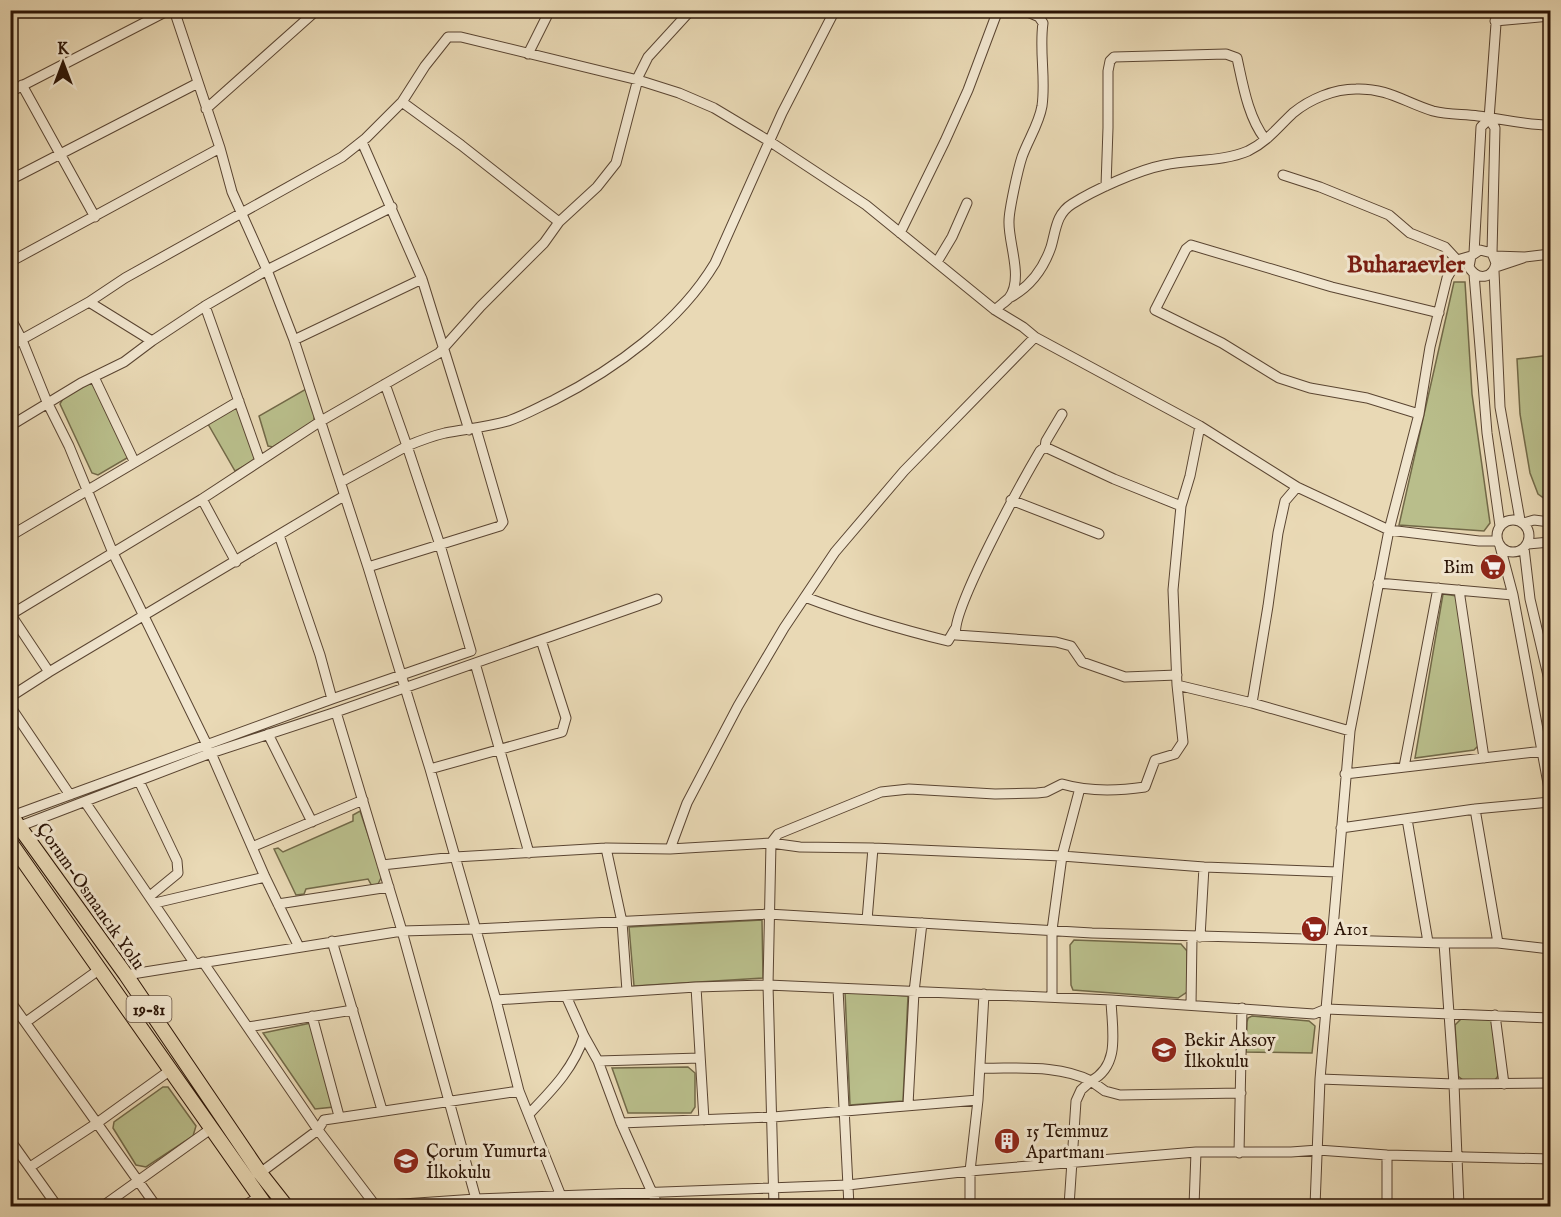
<svg xmlns="http://www.w3.org/2000/svg" width="1561" height="1217" viewBox="0 0 1561 1217" font-family="'IM FELL English',serif">
  <rect width="100%" height="100%" fill="#e9d9b5"/>
  <filter id="stains"><feTurbulence type="fractalNoise" baseFrequency=".00333" numOctaves="4"/><feColorMatrix values="0 0 0 0 .2 0 0 0 0 .09 0 0 0 0 .02 0 0 0 .5 -.17"/></filter>
  <radialGradient id="worn" r=".72"><stop offset=".6" stop-color="#630" stop-opacity="0"/><stop offset="1" stop-color="#630" stop-opacity=".3"/></radialGradient>
  <!-- green -->
  <path fill="#b9be8b" stroke="#726948" stroke-width="1.5" d="M 1454,282 L 1465,282 L 1472,394 L 1490,523 L 1484,531 L 1399,525 Z
    M 1550,355 L 1550,461 L 1548,501 L 1538,494 L 1530,473 L 1520,414 L 1517,359 Z
    M 96,380 L 128,450 L 127,458 L 98,475 L 92,473 L 60,404 L 64,397 Z
    M 306,389 L 315,415 L 313,422 L 273,447 L 268,446 L 259,416 Z
    M 235,407 L 241,410 L 255,458 L 252,462 L 235,471 L 208,424 Z
    M 1443,594 L 1457,596 L 1478,746 L 1474,750 L 1415,758 Z
    M 360,811 L 382,876 L 378,884 L 372,886 L 368,879 L 306,889 L 304,894 L 296,895 L 274,849 L 278,848 L 283,852 L 353,821 L 353,815 Z
    M 762,920 L 763,978 L 634,986 L 629,927 Z
    M 1074,940 L 1181,944 L 1187,951 L 1187,992 L 1178,998 L 1073,990 L 1071,985 L 1070,945 Z
    M 845,992 L 908,996 L 903,1101 L 850,1105 Z
    M 1252,1016 L 1309,1021 L 1315,1026 L 1312,1053 L 1246,1052 L 1247,1022 L 1248,1018 Z
    M 1461,1019 L 1491,1019 L 1493,1023 L 1498,1076 L 1495,1080 L 1464,1081 L 1458,1076 L 1455,1025 Z
    M 311,1023 L 334,1107 L 315,1109 L 263,1033 Z
    M 688,1067 L 695,1073 L 695,1107 L 691,1113 L 628,1113 L 612,1068 Z
    M 163,1087 L 168,1087 L 196,1126 L 193,1136 L 146,1167 L 136,1165 L 113,1128 L 114,1122 Z"/>
  <g fill="none" stroke-linecap="round" stroke-linejoin="round">
    <!-- minor casing -->
    <g stroke="#5a4532" stroke-width="11">
      <path id="minor" d="M 174,10 L 220,148 L 232,192 L 267,270 L 294,340 L 368,567 L 430,769 L 496,1000 L 519,1091 L 565,1206
        M 1023,10 L 1039,17 L 1043,23 C 1039,51 1046,78 1042,106 C 1039,124 1028,140 1022,157 C 1018,169 1009,210 1009,221 C 1008,243 1024,278 1009,298 C 1005,302 999,306 995,310 L 1023,327 L 1035,337
        M 1495,21 L 1550,16
        M 528,54 L 550,10
        M 22,85 L 95,217
        M 10,92 L 169,10
        M 206,109 L 317,10
        M 362,142 L 422,279 L 469,430
        M 1283,175 L 1320,187 L 1389,215 L 1410,233 L 1445,247 L 1457,260
        M 10,180 L 198,83
        M 1106,186 L 1108,128 L 1108,71 L 1110,61 L 1114,57 L 1226,54 L 1237,58 C 1243,85 1248,117 1265,139
        M 559,222 L 597,187 L 616,163 L 639,75 L 648,57 L 691,10
        M 900,233 L 945,141 L 968,90 L 998,10
        M 1474,253 L 1481,127 L 1489,119
        M 1492,253 L 1480,250 L 1471,256 L 1469,267 C 1477,281 1493,279 1496,263 L 1492,253 L 1495,128 L 1489,119 L 1497,10
        M 1494,256 L 1525,257 L 1550,254
        M 10,262 L 220,148
        M 937,262 L 952,237 L 967,203
        M 1496,267 L 1523,258
        M 1494,271 L 1500,407 L 1520,520
        M 1474,274 L 1487,433 L 1500,526
        M 1009,298 C 1030,287 1043,270 1051,247 C 1056,230 1056,214 1072,204 C 1094,190 1138,170 1164,165 C 1192,159 1222,162 1248,151 C 1267,142 1279,126 1293,113 C 1310,99 1334,89 1356,89 C 1388,88 1404,102 1433,111 C 1448,115 1463,114 1478,116 C 1502,119 1526,125 1550,125
        M 89,302 L 152,341
        M 205,306 L 260,461
        M 10,317 L 22,340 L 47,402 L 69,446 L 113,553 L 211,753 L 265,877 L 299,947
        M 294,340 L 422,279
        M 10,346 L 89,302 L 125,278 L 342,157 L 366,138 L 402,102 L 425,66 L 448,37 L 461,37 L 638,80 L 679,93 L 714,108 L 769,141 L 866,205 L 995,310
        M 94,377 L 134,461
        M 1419,414 L 1367,398 L 1310,388 L 1279,378 L 1222,343 L 1155,310 L 1186,249 L 1191,245 L 1332,287 L 1439,313
        M 10,426 L 81,383 L 124,362 L 152,341 L 205,306 L 267,270 L 392,207
        M 1045,447 L 1046,441 L 1062,414
        M 341,482 L 407,446 L 385,384
        M 202,499 L 236,562
        M 1011,500 L 1099,534
        M1497 536a16 16 0 1 1 32 0a16 16 0 1 1-32 0Z
        M 1524,523 L 1534,520 L 1550,522
        M 279,535 L 320,655 L 332,699 L 471,651 L 440,545 L 407,446 C 419,441 432,436 445,433 C 466,429 487,427 508,421 C 523,416 539,407 554,400 C 615,369 679,323 715,263 L 782,113 L 835,10
        M 10,536 L 239,401
        M 1528,544 L 1550,542
        M 1500,546 L 1513,595 L 1550,794
        M 1524,548 L 1530,599 L 1550,684
        M 368,567 L 500,526 L 503,522 L 476,429
        M 1378,583 L 1513,595
        M 1459,590 L 1484,758
        M 805,597 C 852,615 899,629 948,641 L 955,629
        M 10,615 L 202,499 L 321,421 L 439,353 L 481,306 L 544,243 L 559,222 L 461,145 L 402,102
        M 11,615 L 49,672
        M 475,663 L 529,853
        M 1177,675 L 1125,677 L 1082,662 L 1071,646 L 1056,642 L 956,635 C 950,612 1024,478 1040,451 L 1045,447 L 1114,479 L 1181,506
        M 1177,685 L 1252,703 L 1350,731
        M 10,697 L 49,672 L 344,496
        M 1252,703 L 1268,606 L 1278,533 L 1285,501 L 1297,487
        M 10,706 L 70,795
        M 336,712 L 402,931 L 476,1199
        M 268,734 L 312,822
        M 1404,767 L 1438,588
        M 430,769 L 562,732 L 566,718 L 541,640
        M 1345,774 L 1543,751
        M 139,781 L 177,861 L 178,873 L 150,896
        M 85,802 L 195,964
        M 1475,809 L 1498,943
        M 12,816 L 332,699
        M 1407,819 L 1428,942
        M 1341,828 L 1475,809 L 1550,802
        M 10,830 L 211,753 L 336,712 L 657,599
        M 252,847 L 363,800
        M 606,848 L 622,922 L 627,991
        M 670,849 L 687,803 L 738,706 L 784,628 L 835,552 L 904,471 L 1035,337 L 1200,426 L 1297,487 L 1389,530 L 1479,541 L 1498,541
        M 382,865 L 455,857 L 606,848 L 670,849 L 771,843 L 800,847 L 873,848 L 1062,856 L 1080,788
        M 10,868 L 20,855
        M 155,903 L 265,877
        M 278,904 L 389,887
        M 867,920 L 873,848
        M 1200,937 L 1204,867
        M 332,941 L 382,1110
        M 1444,943 L 1454,1084 L 1459,1206
        M 203,962 L 318,1130 L 375,1205
        M 126,975 L 402,931 L 475,929 L 768,914 L 1092,933 L 1444,943 L 1498,943 L 1550,949
        M 696,987 L 704,1120
        M 838,989 L 849,1206
        M 566,996 L 584,1036 L 598,1061 L 621,1123 L 658,1206
        M 1052,997 L 1052,930 L 1062,856 L 1204,867 L 1337,872
        M 496,1000 L 696,987 L 768,985 L 1111,1000 L 1314,1014 L 1326,1009 L 1550,1018
        M 1111,1000 C 1112,1030 1121,1065 1091,1081 L 1105,1091 L 1120,1095 L 1241,1093
        M 10,1001 L 156,1206
        M 1191,1005 L 1192,937
        M 1495,1015 L 1504,1084
        M 312,1016 L 339,1116
        M 26,1022 L 100,969
        M 248,1027 L 353,1010
        M 598,1061 L 700,1058
        M 980,1068 C 1016,1069 1058,1064 1091,1081 L 1081,1090 L 1076,1101 L 1069,1206
        M 1320,1079 L 1454,1084 L 1550,1083
        M 908,1105 L 914,992 L 922,923
        M 529,1114 C 552,1090 574,1068 584,1036
        M 621,1123 L 773,1117 L 978,1100
        M 10,1140 L 57,1206
        M 1239,1153 L 1242,1008
        M 1387,1155 L 1387,1206
        M 30,1167 L 97,1123 L 172,1069
        M 260,1173 L 318,1130 L 324,1120 L 519,1091
        M 103,1206 L 212,1128
        M 244,1206 L 259,1197
        M 374,1206 L 476,1199 L 848,1185 L 970,1171 L 1196,1152 L 1291,1152 L 1318,1150 L 1387,1155 L 1550,1159
        M 774,1206 L 768,985 L 771,843 L 778,834 L 881,792 L 909,789 L 995,794 L 1037,793 L 1046,792 L 1062,784 C 1089,792 1117,791 1145,787 L 1155,760 L 1175,754 L 1183,742 L 1177,685 L 1173,590 L 1181,506 L 1190,476 L 1200,426
        M 970,1206 L 970,1171 L 978,1100 L 984,994
        M 1194,1206 L 1196,1152
        M 1315,1206 L 1320,1079 L 1350,731 L 1389,530 L 1419,414 L 1430,347 L 1447,278 L 1457,260 L 1471,256"/>
    </g>
    <!-- highway casing -->
    <g stroke="#2b1406" stroke-width="16">
      <path id="highway" d="M 10,814 L 126,975 L 260,1173 L 286,1206
        M 10,842 L 266,1206"/>
    </g>
    <!-- minor -->
    <use href="#minor" stroke="#f1e6cf" stroke-width="9"/>
    <!-- highway -->
    <use href="#highway" stroke="#e9d9b5" stroke-width="14"/>
  </g>
  <!-- icons -->
  <defs>
    <g id="supermarket-disc" transform="scale(1.35)"><circle r="9.5" fill="#8f2418" stroke="#f1e6cf"/><path d="M-6-5.5h2.5l.6 2H6L4.5 2H-2.5L-4.4-4H-6ZM-1.5 3.2a1.3 1.3 0 1 0 .1 0ZM3 3.2a1.3 1.3 0 1 0 .1 0Z" fill="#fff"/></g>
    <g id="school-disc" transform="scale(1.35)"><circle r="9.5" fill="#8f2418" stroke="#f1e6cf"/><path d="M0-5L7-2L0 1L-7-2ZM-4 1L0 2.5L4 1V4Q0 6-4 4Z" fill="#fff"/></g>
    <g id="building-disc" transform="scale(1.35)"><circle r="9.5" fill="#8f2418" stroke="#f1e6cf"/><path d="M-4-6H4V6H1V3H-1V6H-4ZM-2.5-4.3h1.7v1.8h-1.7ZM.8-4.3h1.7v1.8H.8ZM-2.5-1h1.7V.8h-1.7ZM.8-1h1.7V.8H.8Z" fill="#fff"/></g>
  </defs>
  <g fill-rule="evenodd">
    <use href="#supermarket-disc" x="1493" y="567"/>
    <use href="#supermarket-disc" x="1314" y="929"/>
    <use href="#school-disc" x="1164" y="1050"/>
    <use href="#building-disc" x="1007" y="1141"/>
    <use href="#school-disc" x="406" y="1161"/>
  </g>
  <g text-anchor="middle" stroke-width="6" stroke-linejoin="round" paint-order="stroke">
    <!-- shield labels -->
    <rect fill="#f1e6cf" stroke="#665342" stroke-width="1.5" x="126.5" y="996" width="45" height="26" rx="4.5"/>
    <g font-size="16" font-weight="bold" fill="#2b1406">
      <text x="149" y="1015">19-81</text>
    </g>
    <!-- poi labels -->
    <g font-size="18" fill="#2b1406" stroke="#f1e6cf" text-anchor="start">
      <text x="1474" y="573" text-anchor="end">Bim</text>
      <text x="1334" y="935">A101</text>
      <text x="1184" y="1046">Bekir Aksoy<tspan x="1184" dy="21">İlkokulu</tspan></text>
      <text x="1026" y="1137">15 Temmuz<tspan x="1026" dy="21">Apartmanı</tspan></text>
      <text x="426" y="1157">Çorum Yumurta<tspan x="426" dy="21">İlkokulu</tspan></text>
    </g>
    <!-- street labels -->
    <g font-size="18" fill="#2b1406" stroke="#f1e6cf">
      <text transform="translate(91 896) rotate(55)" y="6">Çorum-Osmancık Yolu</text>
    </g>
    <!-- district labels -->
    <g font-size="24" font-weight="bold" fill="#7a1f14" stroke="#f1e6cf">
      <text x="1406" y="272">Buharaevler</text>
    </g>
  </g>
  <!-- margin -->
  <rect width="1561" height="1217" fill="none" stroke="#e9d9b5" stroke-width="36"/>
  <rect x="12" y="12" width="1537" height="1193" fill="none" stroke="#2b1406" stroke-width="3"/>
  <rect x="18" y="18" width="1525" height="1181" fill="none" stroke="#2b1406" stroke-width="1.5"/>
  <!-- north arrow -->
  <g transform="translate(63 63)" stroke="#f1e6cf" stroke-width="4.5" paint-order="stroke">
  <path d="M0-4.5L10 22L0 15L-10 22Z" fill="#2b1406"/>
  <text y="-9" font-size="16" font-weight="bold" text-anchor="middle" fill="#2b1406">K</text>
  </g>
  <rect width="100%" height="100%" filter="url(#stains)"/>
  <rect width="100%" height="100%" fill="url(#worn)"/>
</svg>
